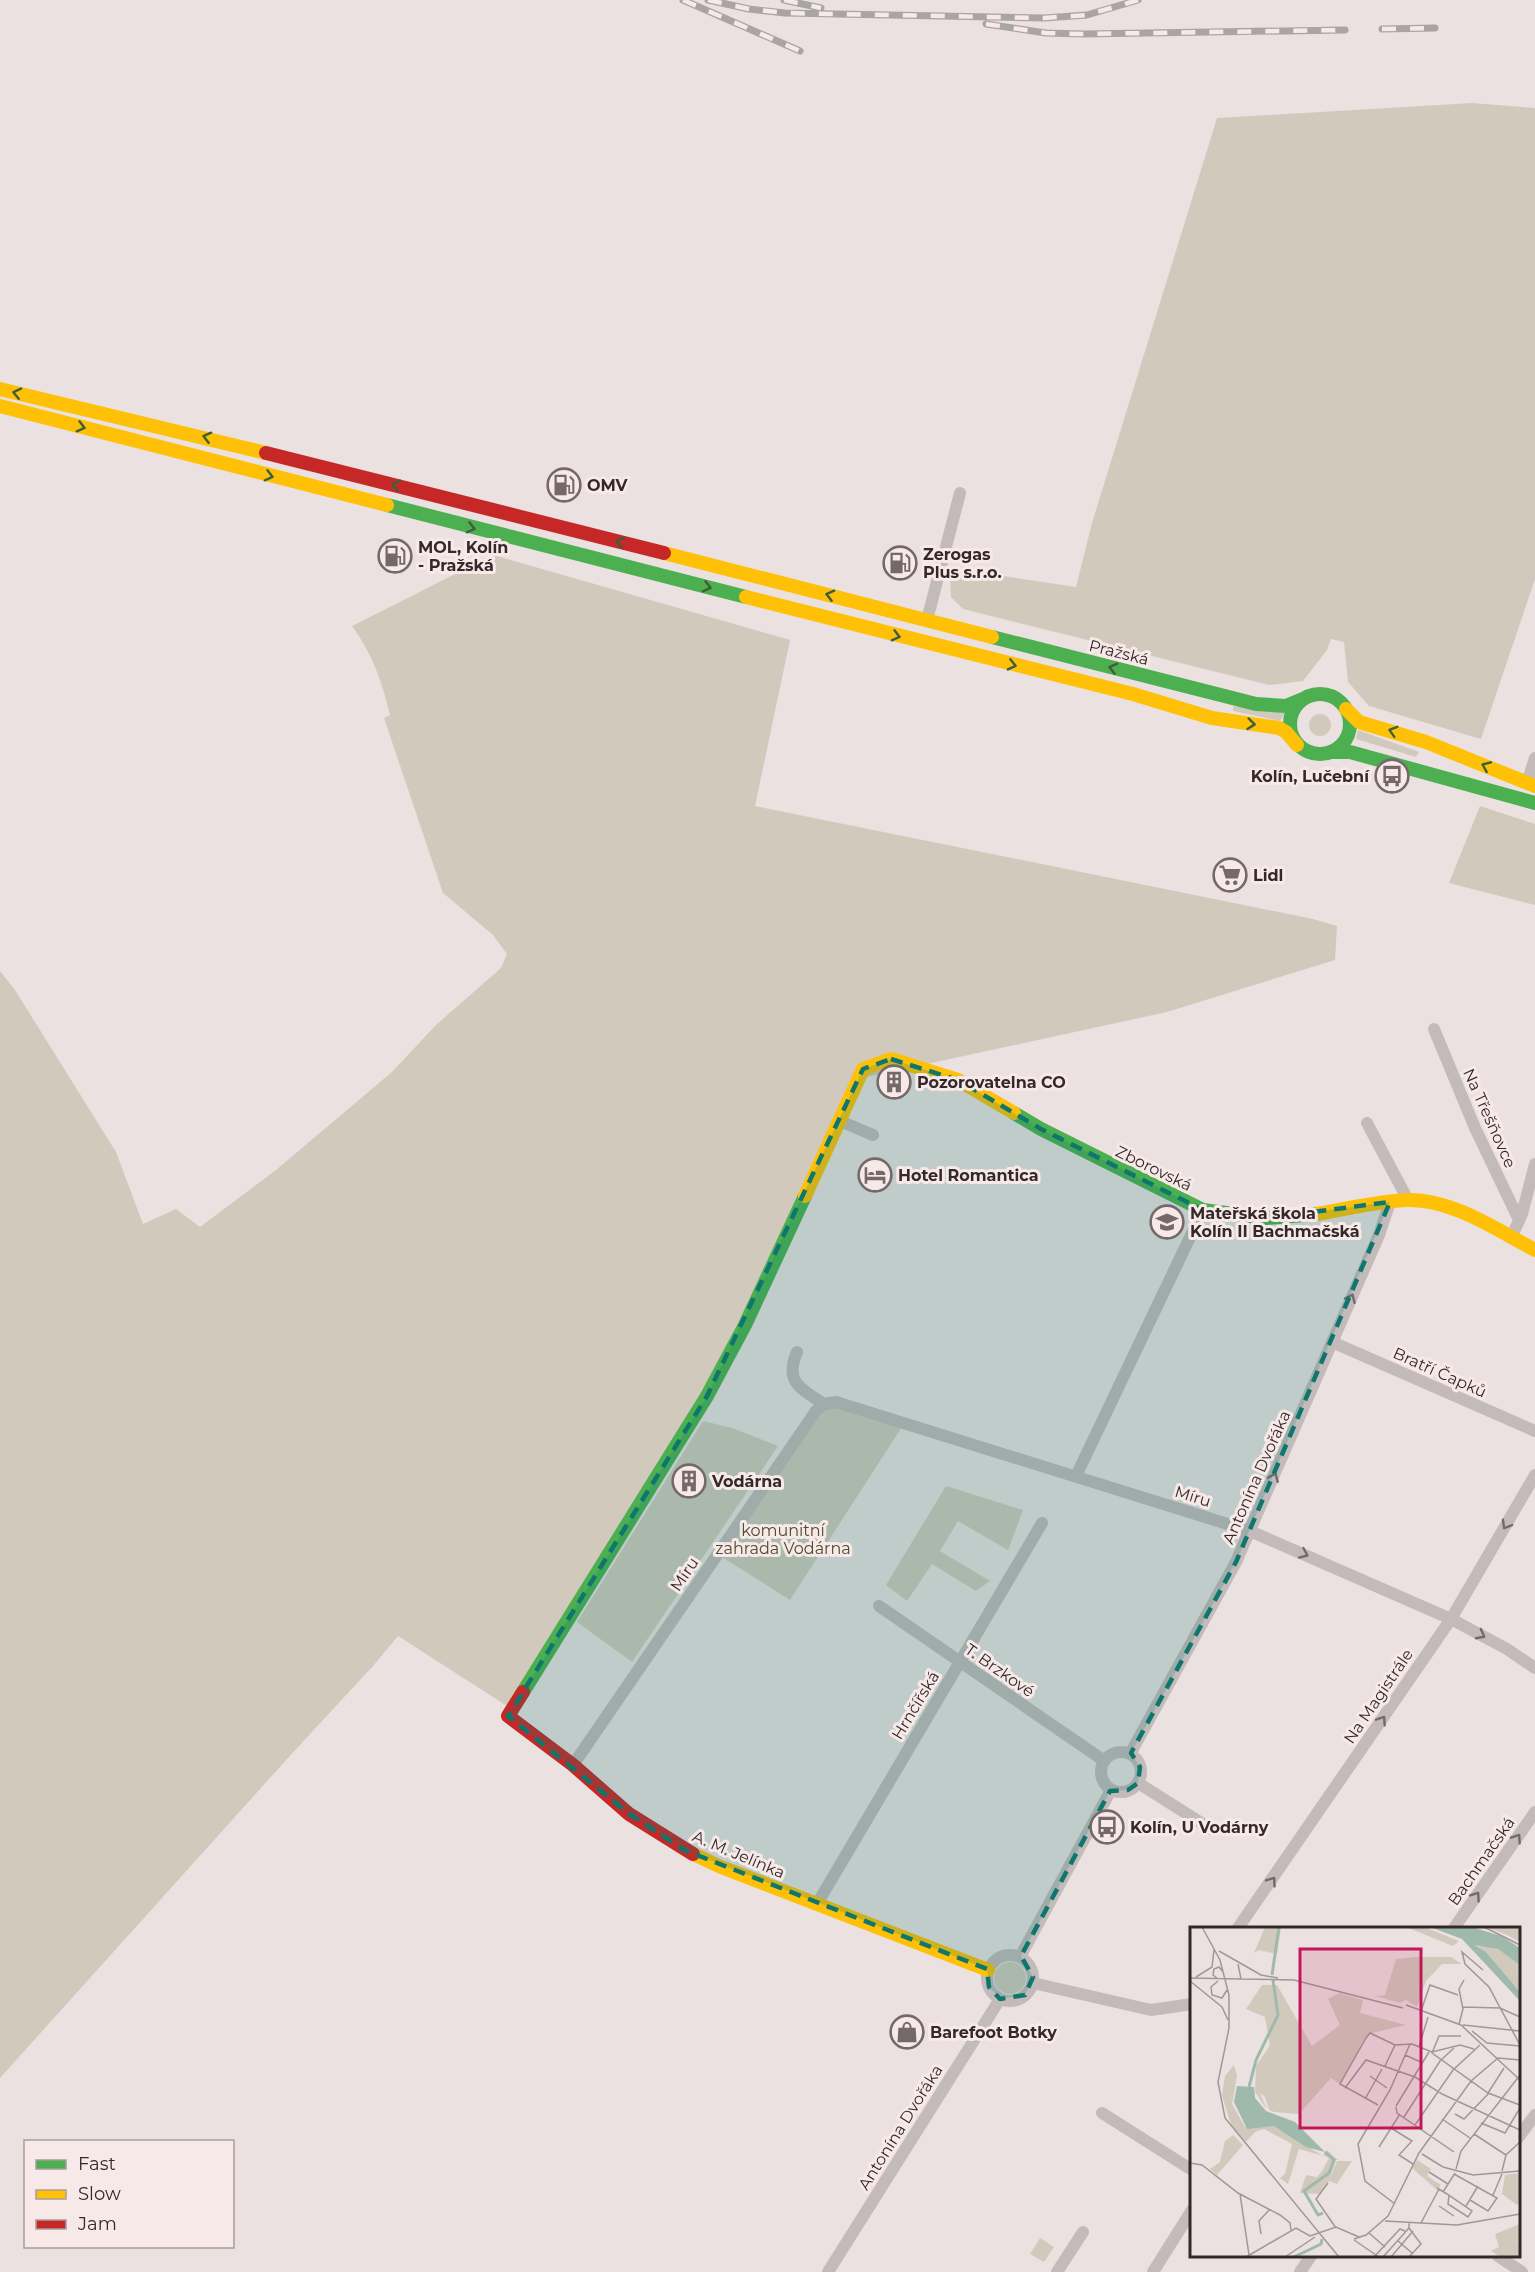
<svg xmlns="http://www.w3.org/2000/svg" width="1535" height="2272" viewBox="0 0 1535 2272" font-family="Montserrat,sans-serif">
  <rect width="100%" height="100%" fill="#ebe1e1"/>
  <!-- green -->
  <path fill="#d1cabc" d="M 1472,103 L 1535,108 L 1535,579 L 1481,739 L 1369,706 L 1348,682 L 1344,642 L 1331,639 L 1327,650 L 1303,681 L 1269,685 L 963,609 L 951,597 L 950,577 L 963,570 L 1076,587 L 1092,523 L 1217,118 Z
    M 493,555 L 790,640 L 755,806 L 1313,919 L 1337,926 L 1335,960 L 1167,1012 L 853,1080 L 741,1324 L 700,1394 L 507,1706 L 398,1636 L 373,1666 L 287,1759 L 0,2078 L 0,971 L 15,990 L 116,1152 L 143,1224 L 176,1209 L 200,1227 L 276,1170 L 392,1072 L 436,1025 L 501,968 L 507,954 L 493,935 L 443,893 L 384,718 L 390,715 C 382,682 372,653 352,626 Z
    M 1233,706 L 1285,713 L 1280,721 L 1233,711 Z
    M1309 725a11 11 0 1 1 22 0a11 11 0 1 1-22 0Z
    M 1358,730 L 1419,752 L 1416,757 L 1356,739 Z
    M 1480,806 L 1535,824 L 1535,905 L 1449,883 Z
    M 838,1407 L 902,1427 L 790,1600 L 722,1557 L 825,1409 Z
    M 703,1421 L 732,1428 L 778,1446 L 632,1662 L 577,1622 Z
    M 946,1486 L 1023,1510 L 1008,1550 L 958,1521 L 940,1551 L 990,1581 L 976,1591 L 932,1564 L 907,1601 L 886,1585 Z
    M994 1978a16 16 0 1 1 32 0a16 16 0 1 1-32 0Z
    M 1040,2238 L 1054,2247 L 1044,2262 L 1030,2254 Z"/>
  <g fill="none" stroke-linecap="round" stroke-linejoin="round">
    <!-- street -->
    <path stroke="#c3baba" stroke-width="12" d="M 927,620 L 960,493
      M 1527,783 L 1535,758
      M 1434,1029 L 1475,1128 L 1519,1220
      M 840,1121 L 873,1135
      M 1367,1123 L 1408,1200
      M 1511,1238 L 1522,1214 L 1535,1164
      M 1332,1342 L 1535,1431
      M 797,1352 C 784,1382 801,1389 824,1404
      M 1076,1476 L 1203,1210
      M 879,1606 L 1103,1760
      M1101 1772a20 20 0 1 1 40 0a20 20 0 1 1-40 0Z
      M 1130,1754 L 1236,1562 L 1379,1235 L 1390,1202
      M 573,1765 L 816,1411 L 824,1404 L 836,1402 L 1250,1531 L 1451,1619 L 1507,1649 L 1535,1668
      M 1138,1783 L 1211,1829
      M 817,1904 L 1042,1523
      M 1238,1928 L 1451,1619 L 1535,1475
      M 1454,1928 L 1535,1812
      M987 1978a23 23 0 1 1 46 0a23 23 0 1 1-46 0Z
      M 1020,1957 L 1111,1790
      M 1033,1983 L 1151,2010 L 1192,2004
      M 1102,2113 L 1192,2170
      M 1518,2138 L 1535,2115
      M 1498,2256 L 1522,2272
      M 828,2272 L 1000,1999
      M 1057,2272 L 1083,2232
      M 1153,2272 L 1192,2210
      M 1300,2272 L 1311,2256"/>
    <!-- fast -->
    <path stroke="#4caf50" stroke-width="14" d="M 387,505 L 746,597
      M 992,637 L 1256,704 L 1286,706 L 1303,699
      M1290 724a30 30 0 1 1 60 0a30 30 0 1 1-60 0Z
      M 1331,752 L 1350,752 L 1535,803
      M 1014,1113 L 1041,1129 L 1203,1210 L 1266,1218 L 1317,1214
      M 523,1692 L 707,1396 L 745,1325 L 805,1196"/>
    <!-- slow -->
    <path stroke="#ffc107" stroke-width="14" d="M 0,389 L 266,453
      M 0,406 L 387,505
      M 664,553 L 992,637
      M 746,597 L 1133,694 L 1212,718 L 1279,728 L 1286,732 L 1297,745
      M 1346,709 L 1359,722 L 1426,742 L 1535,786
      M 805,1196 L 863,1069 L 891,1059 L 958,1080 L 1014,1113
      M 1317,1214 C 1346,1209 1379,1201 1408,1200 C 1452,1199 1497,1230 1535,1250
      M 693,1854 L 721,1867 L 988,1970"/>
    <!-- jam -->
    <path stroke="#c62828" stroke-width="14" d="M 266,453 L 664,553
      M 523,1692 L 508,1716 L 573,1765 L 629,1814 L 693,1854"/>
    <!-- rail casing -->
    <g stroke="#aba4a4" stroke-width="7">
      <path id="rail" d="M 683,0 L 800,51
        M 708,0 L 749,9 L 785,13 L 1044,18 L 1087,15 L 1138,0
        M 784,0 L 821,8
        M 986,24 L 1046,33 L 1083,34 L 1345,30
        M 1382,29 L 1435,28"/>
    </g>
    <!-- rail -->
    <use href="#rail" stroke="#f7e9e8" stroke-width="4.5" stroke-dasharray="14" stroke-linecap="butt"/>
  </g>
  <!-- one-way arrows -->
  <defs><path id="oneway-chevron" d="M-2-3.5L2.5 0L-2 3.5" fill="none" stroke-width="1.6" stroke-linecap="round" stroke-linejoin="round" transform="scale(1.5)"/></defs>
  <g stroke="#3e5f39">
    <use href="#oneway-chevron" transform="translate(17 393) rotate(-167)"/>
    <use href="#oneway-chevron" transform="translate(81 427) rotate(15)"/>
    <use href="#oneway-chevron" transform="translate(207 437) rotate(-166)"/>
    <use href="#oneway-chevron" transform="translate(269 476) rotate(15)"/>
    <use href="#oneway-chevron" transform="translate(396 485) rotate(-166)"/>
    <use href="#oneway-chevron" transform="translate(471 528) rotate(14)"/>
    <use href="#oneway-chevron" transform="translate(620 542) rotate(-166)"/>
    <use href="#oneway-chevron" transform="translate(707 587) rotate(15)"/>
    <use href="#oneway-chevron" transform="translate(830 595) rotate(-166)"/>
    <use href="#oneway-chevron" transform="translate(896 636) rotate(15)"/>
    <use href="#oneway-chevron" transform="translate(1012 665) rotate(13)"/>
    <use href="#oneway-chevron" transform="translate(1113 668) rotate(-166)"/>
    <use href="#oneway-chevron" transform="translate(1251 724) rotate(6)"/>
    <use href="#oneway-chevron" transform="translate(1393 731) rotate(-163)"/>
    <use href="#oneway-chevron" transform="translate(1486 766) rotate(-157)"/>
  </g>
  <g stroke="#746a6b">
    <use href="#oneway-chevron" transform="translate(1351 1298) rotate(-66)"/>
    <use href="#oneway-chevron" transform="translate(1274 1477) rotate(-67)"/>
    <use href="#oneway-chevron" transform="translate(1506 1525) rotate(120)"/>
    <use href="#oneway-chevron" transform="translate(1304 1554) rotate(24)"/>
    <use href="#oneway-chevron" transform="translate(1481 1635) rotate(28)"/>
    <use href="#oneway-chevron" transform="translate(1382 1720) rotate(-56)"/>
    <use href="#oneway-chevron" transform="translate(1517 1838) rotate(-56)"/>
    <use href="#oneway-chevron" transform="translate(1272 1881) rotate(-55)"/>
    <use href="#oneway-chevron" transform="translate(1476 1896) rotate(-55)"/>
  </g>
  <!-- marked area -->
  <path fill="#0f766e" fill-opacity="0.2" stroke="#0f766e" stroke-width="4.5" stroke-dasharray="12 8" stroke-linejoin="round" d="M 891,1059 L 958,1080 L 1041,1129 L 1203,1210 L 1266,1218 L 1390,1202 L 1236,1562 L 1131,1753 L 1140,1767 L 1138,1783 L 1128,1790 L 1110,1791 L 1021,1956 L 1033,1977 L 1025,1995 L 1000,1999 L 989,1987 L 987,1969 L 684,1850 L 629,1814 L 508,1716 L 707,1396 L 863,1069 Z"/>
  <!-- icons -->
  <defs>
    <g id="fuel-ring" transform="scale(1.725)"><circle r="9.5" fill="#f7e9e8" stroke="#74696a" stroke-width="1.5"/><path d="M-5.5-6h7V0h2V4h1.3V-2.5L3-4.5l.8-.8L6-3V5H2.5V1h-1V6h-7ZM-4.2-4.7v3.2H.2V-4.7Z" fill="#74696a"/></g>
    <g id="bus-ring" transform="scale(1.725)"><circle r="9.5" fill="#f7e9e8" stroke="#74696a" stroke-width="1.5"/><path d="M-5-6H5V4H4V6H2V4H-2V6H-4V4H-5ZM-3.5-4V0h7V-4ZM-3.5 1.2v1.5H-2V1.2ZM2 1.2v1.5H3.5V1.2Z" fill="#74696a"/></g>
    <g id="supermarket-ring" transform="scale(1.725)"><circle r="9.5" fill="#f7e9e8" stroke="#74696a" stroke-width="1.5"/><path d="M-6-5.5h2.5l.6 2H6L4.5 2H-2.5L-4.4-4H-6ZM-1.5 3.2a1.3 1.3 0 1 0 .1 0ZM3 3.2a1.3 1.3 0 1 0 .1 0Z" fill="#74696a"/></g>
    <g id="building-ring" transform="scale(1.725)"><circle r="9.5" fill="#f7e9e8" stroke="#74696a" stroke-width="1.5"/><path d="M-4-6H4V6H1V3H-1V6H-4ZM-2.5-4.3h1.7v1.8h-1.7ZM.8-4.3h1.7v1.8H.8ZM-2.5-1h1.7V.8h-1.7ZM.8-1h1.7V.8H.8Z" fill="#74696a"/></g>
    <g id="hotel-ring" transform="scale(1.725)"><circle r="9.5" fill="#f7e9e8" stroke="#74696a" stroke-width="1.5"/><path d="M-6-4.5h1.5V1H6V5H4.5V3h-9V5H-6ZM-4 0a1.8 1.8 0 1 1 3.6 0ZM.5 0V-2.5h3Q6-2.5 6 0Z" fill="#74696a"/></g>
    <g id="school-ring" transform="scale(1.725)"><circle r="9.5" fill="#f7e9e8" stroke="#74696a" stroke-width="1.5"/><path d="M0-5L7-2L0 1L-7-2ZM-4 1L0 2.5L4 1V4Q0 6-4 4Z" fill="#74696a"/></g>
    <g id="shop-ring" transform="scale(1.725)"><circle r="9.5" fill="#f7e9e8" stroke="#74696a" stroke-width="1.5"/><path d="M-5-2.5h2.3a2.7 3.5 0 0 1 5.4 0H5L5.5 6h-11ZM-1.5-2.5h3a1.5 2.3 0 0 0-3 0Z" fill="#74696a"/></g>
  </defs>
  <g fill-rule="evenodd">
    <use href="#fuel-ring" x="564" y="485"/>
    <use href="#fuel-ring" x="395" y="556"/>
    <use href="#fuel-ring" x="900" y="563"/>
    <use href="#bus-ring" x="1392" y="776"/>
    <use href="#supermarket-ring" x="1230" y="875"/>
    <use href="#building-ring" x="894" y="1082"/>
    <use href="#hotel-ring" x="875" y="1175"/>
    <use href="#school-ring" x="1167" y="1222"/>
    <use href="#building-ring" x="689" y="1481"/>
    <use href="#bus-ring" x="1107" y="1827"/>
    <use href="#shop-ring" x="907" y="2032"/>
  </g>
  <g text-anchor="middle" stroke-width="6" stroke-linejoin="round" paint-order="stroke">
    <!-- poi labels -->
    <g font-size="16" font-weight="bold" fill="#34292a" stroke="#f7e9e8" text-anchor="start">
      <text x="587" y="491">OMV</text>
      <text x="418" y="553">MOL, Kolín<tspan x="418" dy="18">- Pražská</tspan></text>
      <text x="923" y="560">Zerogas<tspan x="923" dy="18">Plus s.r.o.</tspan></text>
      <text x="1369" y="782" text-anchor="end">Kolín, Lučební</text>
      <text x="1253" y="881">Lidl</text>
      <text x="917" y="1088">Pozorovatelna CO</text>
      <text x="898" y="1181">Hotel Romantica</text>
      <text x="1190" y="1219">Mateřská škola<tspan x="1190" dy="18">Kolín II Bachmačská</tspan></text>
      <text x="712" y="1487">Vodárna</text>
      <text x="1130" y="1833">Kolín, U Vodárny</text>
      <text x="930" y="2038">Barefoot Botky</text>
    </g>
    <!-- street labels -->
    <g font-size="16" fill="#34292a" stroke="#f7e9e8">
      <text transform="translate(1119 652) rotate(14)" y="6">Pražská</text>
      <text transform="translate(1490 1118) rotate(66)" y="6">Na Třešňovce</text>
      <text transform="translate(1154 1168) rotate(26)" y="6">Zborovská</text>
      <text transform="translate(1440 1372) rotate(24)" y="6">Bratří Čapků</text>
      <text transform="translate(1256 1477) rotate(-66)" y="6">Antonína Dvořáka</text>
      <text transform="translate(1193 1496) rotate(17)" y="6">Míru</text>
      <text transform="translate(684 1574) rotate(-56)" y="6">Míru</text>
      <text transform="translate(1000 1670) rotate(35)" y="6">T. Brzkové</text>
      <text transform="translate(1378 1696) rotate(-56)" y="6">Na Magistrále</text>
      <text transform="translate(915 1705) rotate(-59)" y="6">Hrnčířská</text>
      <text transform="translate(739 1854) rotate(23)" y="6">A. M. Jelínka</text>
      <text transform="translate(1481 1861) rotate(-55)" y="6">Bachmačská</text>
      <text transform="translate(900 2127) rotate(-58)" y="6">Antonína Dvořáka</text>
    </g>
    <!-- park labels -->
    <g font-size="16" fill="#4f4b2f" stroke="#f7e9e8">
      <text x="783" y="1536">komunitní<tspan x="783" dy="18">zahrada Vodárna</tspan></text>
    </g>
  </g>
  <!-- overview -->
  <g transform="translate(1190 1927)">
    <rect width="330" height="330" fill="#ebe1e1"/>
    <path d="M 75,0 L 91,0 L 87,27 L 69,23 L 64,26 ZM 216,0 L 234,0 L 269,14 L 263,19 ZM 296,0 L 330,0 L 330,15 L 317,8 ZM 285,17 L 308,22 L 326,34 L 330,38 L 330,65 L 296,25 ZM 226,30 L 261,30 L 272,37 L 252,37 L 236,54 L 227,80 L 216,73 L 210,76 L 185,69 L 195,68 L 206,32 ZM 72,58 L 87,58 L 122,119 L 150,98 L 138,72 L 149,66 L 173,73 L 170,86 L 216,98 L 178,107 L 150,157 L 141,151 L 109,187 L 84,185 L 79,183 L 75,170 L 70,166 L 77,183 L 65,165 L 66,139 L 80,118 L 75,90 L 56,82 ZM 44,138 L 47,149 L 42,177 L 55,200 L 84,199 L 133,229 L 109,222 L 98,257 L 90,251 L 95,247 L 102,217 L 74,202 L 65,205 L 56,215 L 41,198 L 32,168 L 35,149 ZM 43,208 L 53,218 L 27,248 L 20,242 L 30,235 L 35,214 ZM 137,223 L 148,233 L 146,233 L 139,253 L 147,234 L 162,234 L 147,257 L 139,254 L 129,267 L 110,266 L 116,248 L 127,250 L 132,244 L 139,231 L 133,228 ZM 227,233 L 241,242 L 237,249 L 251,258 L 247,263 L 222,241 ZM 330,246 L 330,275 L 327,278 L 312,267 L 315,248 ZM 330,297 L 330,315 L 324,313 L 330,316 L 330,330 L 310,330 L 301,324 L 309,320 L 305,307 Z" fill="#d1cabc"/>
    <path d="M 240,0 L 282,0 L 311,9 L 330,21 L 330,38 L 308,22 L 285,18 L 296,25 L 330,65 L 330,74 L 272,12 ZM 47,159 L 64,160 L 65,171 L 76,184 L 105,195 L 135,225 L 116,220 L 84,199 L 57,202 L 44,175 Z" fill="#9fb9ac"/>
    <path fill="none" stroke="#9fb9ac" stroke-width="3" d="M 82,48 L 89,0M 59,160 L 66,133 L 88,88 L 83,53M 133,286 L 128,288 L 114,264 L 139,246 L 144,233 L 135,225M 104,330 L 131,317 L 132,312"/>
    <path fill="none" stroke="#a29798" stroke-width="1.5" d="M 12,0 L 30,33 L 39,68 L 39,101 L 28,155 L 35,191 L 149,330M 294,0 L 330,18M 29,24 L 71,48 L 88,51M 293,43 L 272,25 L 275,37 L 299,60 L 330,118M 6,50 L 22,40 L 24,23M 0,51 L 51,52 L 48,37M 28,52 L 23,48 L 24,42 L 29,40 L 33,45M 51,52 L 104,53 L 213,81M 0,54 L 32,80 L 38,93M 28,54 L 21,60 L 22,68 L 32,71 L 37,63M 216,78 L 271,98 L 330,153M 272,80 L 310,81 L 330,90M 231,84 L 240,58 L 268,68M 269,97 L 273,82 L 269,62 L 274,53M 273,98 L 330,104M 282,104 L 297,116 L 330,119M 271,109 L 249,109 L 242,126 L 298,166 L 330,178M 176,111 L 180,106 L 205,118 L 222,117 L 242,125 L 270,118 L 284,122M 176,111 L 150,157 L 188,178M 229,120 L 238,90M 215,128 L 233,136M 195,139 L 205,118M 180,149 L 197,161M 155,161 L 176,133 L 225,150 L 252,167 L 330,203M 298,166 L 314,141M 175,172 L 192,142M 206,179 L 239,125M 206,180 L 207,186 L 264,225M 265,187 L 274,192 L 299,166M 214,190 L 250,134 L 264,121M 252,192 L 280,211M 291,196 L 315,206 L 330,181M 225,198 L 263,143 L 290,118M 201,201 L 222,214 L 209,228 L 223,237M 284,207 L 316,228M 189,220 L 210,187M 232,227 L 253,240 L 283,248 L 330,244M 0,236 L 12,238 L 48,266 L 90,288 L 100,296 L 101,303M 266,242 L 271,224 L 330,148M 312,244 L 316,228 L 330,215M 239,245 L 258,257M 264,247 L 307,271 L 298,284 L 280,273M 138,256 L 126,272 L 146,301M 247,261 L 257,267 L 282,284 L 278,290 L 258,277 L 259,268M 253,265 L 265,246M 50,267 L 59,328M 303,268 L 312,247M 205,277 L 175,254 L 168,217 L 200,163 L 220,117M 249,279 L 264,289M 276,279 L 288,259M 195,294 L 267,298 L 330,287M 231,296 L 249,262M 219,301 L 231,317 L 219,330M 179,306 L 195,320M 71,307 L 69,294 L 80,282M 164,312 L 176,308 L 198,289 L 229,226 L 281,154 L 308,131 L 330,133M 164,313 L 189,330M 208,314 L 222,326M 56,330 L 106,301 L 120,309 L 146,300 L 169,310M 95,330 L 125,310M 184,330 L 210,302 L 215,304M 193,330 L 219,301 L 219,295M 201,330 L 223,304"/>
    <path fill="#c2185b" fill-opacity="0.15" stroke="#c2185b" stroke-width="3" d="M 110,22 L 231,22 L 231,201 L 110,201 Z"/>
    <rect width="330" height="330" fill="none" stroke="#34292a" stroke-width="3"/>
  </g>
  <!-- legend -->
  <rect x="24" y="2140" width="210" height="108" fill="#f7e9e8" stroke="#a99c9c" stroke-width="1.5"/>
  <rect x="36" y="2160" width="30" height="9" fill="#4caf50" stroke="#a99c9c" stroke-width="1.5"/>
  <text x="78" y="2170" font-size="18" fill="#34292a">Fast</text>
  <rect x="36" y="2190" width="30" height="9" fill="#ffc107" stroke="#a99c9c" stroke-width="1.5"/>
  <text x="78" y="2200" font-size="18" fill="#34292a">Slow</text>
  <rect x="36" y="2220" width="30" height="9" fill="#c62828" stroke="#a99c9c" stroke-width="1.5"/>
  <text x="78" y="2230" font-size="18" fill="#34292a">Jam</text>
</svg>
